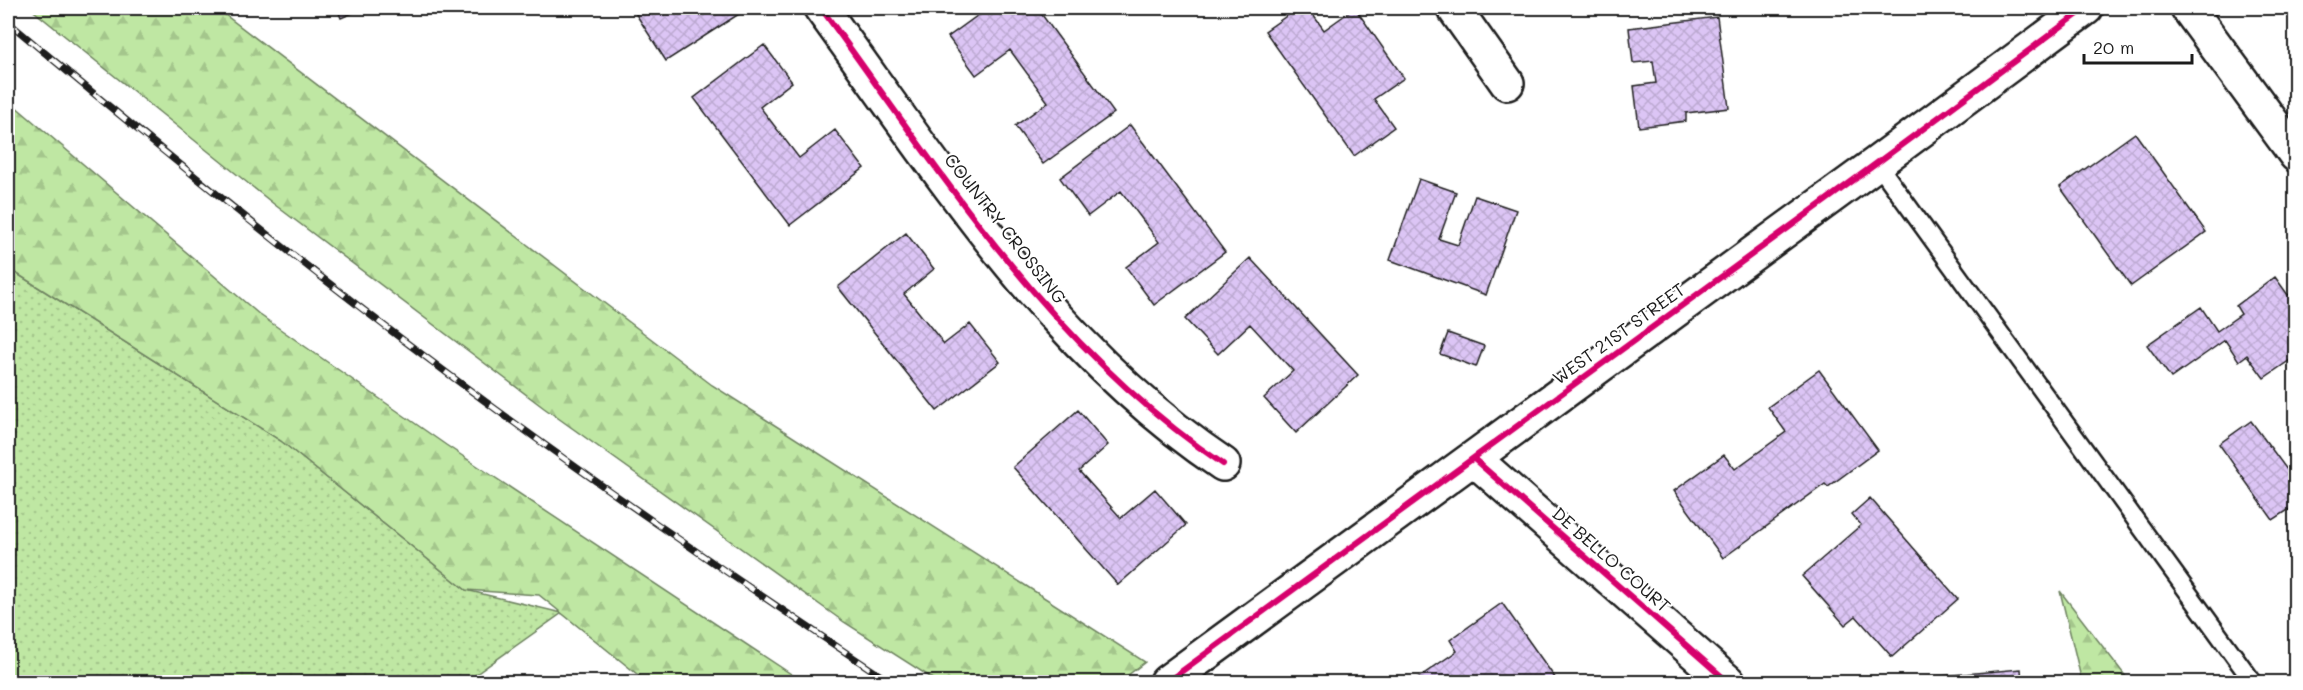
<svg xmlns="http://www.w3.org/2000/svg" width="2303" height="690" viewBox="0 0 2303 690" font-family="Mali,sans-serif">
  <defs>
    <pattern id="grass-dots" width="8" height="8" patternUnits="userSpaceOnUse" patternTransform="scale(1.5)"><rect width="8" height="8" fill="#bfe7a3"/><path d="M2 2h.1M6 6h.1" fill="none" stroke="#a4c68c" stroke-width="1.8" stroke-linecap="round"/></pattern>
    <pattern id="forest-firs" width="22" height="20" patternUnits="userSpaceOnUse" patternTransform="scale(1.5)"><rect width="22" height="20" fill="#bfe7a3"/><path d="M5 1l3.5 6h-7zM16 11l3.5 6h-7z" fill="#a4c68c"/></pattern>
    <pattern id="building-cross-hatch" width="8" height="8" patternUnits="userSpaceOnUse" patternTransform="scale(1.5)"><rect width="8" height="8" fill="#dcc5f5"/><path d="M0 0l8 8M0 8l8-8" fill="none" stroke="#bca9d1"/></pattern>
  </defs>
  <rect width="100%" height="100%" fill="#fff"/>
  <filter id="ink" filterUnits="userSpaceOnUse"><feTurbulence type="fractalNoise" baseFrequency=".0167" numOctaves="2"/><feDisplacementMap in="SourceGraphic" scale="12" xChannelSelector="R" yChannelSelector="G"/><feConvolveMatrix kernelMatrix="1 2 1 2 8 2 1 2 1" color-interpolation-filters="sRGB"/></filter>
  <g filter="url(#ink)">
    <!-- grass -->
    <path fill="url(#grass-dots)" stroke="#6e8260" stroke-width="1.5" d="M 8,268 L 281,441 L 466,590 L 562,613 L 465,682 L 8,682 Z"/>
    <!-- forest -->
    <path fill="url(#forest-firs)" stroke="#6e8260" stroke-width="1.5" d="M 30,8 L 216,8 L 712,385 L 1145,662 L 1119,682 L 938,682 L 844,622 L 544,408 L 275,205 Z
      M 8,100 L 260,315 L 446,445 L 803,682 L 647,682 L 539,595 L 466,590 L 281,441 L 8,268 Z
      M 2060,591 L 2130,682 L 2082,682 Z"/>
    <!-- building -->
    <path fill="url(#building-cross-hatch)" stroke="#1c1c1c" stroke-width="1.5" d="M 337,8 L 364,8 L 341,18 Z
      M 632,8 L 735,8 L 739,14 L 666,61 Z
      M 988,8 L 1037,8 L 1114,113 L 1043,164 L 1015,126 L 1048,102 L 1010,50 L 976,75 L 948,37 Z
      M 1298,8 L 1308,8 L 1324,30 L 1355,8 L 1404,78 L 1374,99 L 1394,127 L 1354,156 L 1265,31 Z
      M 1717,17 L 1729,108 L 1686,113 L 1686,121 L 1639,127 L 1634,86 L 1656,83 L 1653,61 L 1633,63 L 1629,28 Z
      M 764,45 L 792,82 L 760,107 L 799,158 L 835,130 L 864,168 L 790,225 L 694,98 Z
      M 1130,125 L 1225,252 L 1154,305 L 1126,267 L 1159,242 L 1121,191 L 1088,216 L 1060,178 Z
      M 2135,133 L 2206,232 L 2131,286 L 2060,187 Z
      M 1419,179 L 1456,192 L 1439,239 L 1458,245 L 1475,196 L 1516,210 L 1486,295 L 1390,260 Z
      M 906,233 L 934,269 L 904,294 L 944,344 L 970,324 L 1000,362 L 937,411 L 838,287 Z
      M 1250,258 L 1358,375 L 1296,433 L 1264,398 L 1293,371 L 1250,324 L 1218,354 L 1185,319 Z
      M 2275,277 L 2288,295 L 2294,291 L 2296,294 L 2296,356 L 2264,378 L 2247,355 L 2239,361 L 2225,340 L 2171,378 L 2147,345 L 2201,307 L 2217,331 L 2241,314 L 2236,306 Z
      M 1448,333 L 1484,346 L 1476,367 L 1440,354 Z
      M 1819,370 L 1878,450 L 1828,487 L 1825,484 L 1723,558 L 1674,491 L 1724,455 L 1735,469 L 1786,432 L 1768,407 Z
      M 1078,410 L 1108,445 L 1079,471 L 1121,518 L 1155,489 L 1186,525 L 1118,585 L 1013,467 Z
      M 2251,421 L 2296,482 L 2296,505 L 2273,520 L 2219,444 Z
      M 1870,498 L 1958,599 L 1892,657 L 1856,616 L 1845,625 L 1802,576 L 1861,525 L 1852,514 Z
      M 1502,603 L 1558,682 L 1412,682 L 1457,651 L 1450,640 Z
      M 2021,669 L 2022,682 L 1918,682 L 1918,678 Z"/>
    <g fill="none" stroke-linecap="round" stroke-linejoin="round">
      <!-- service casing -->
      <g stroke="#1c1c1c" stroke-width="21">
        <path id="service" d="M 1877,163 L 2253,682"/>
      </g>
      <!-- minor casing -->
      <g stroke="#1c1c1c" stroke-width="38">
        <path id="minor" d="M 821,8 C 941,172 1051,349 1223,464
          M 1454,8 L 1507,83
          M 1474,459 L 1728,682"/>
      </g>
      <!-- tertiary casing -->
      <g stroke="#1c1c1c" stroke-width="38">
        <path id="tertiary" d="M 1167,682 L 1877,163 L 2086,8"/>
      </g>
      <!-- secondary casing -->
      <g stroke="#1c1c1c" stroke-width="38">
        <path id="secondary" d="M 2188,8 L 2296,155"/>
      </g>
      <!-- service -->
      <use href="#service" stroke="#fff" stroke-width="16"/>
      <!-- minor -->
      <use href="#minor" stroke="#fff" stroke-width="33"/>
      <!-- tertiary -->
      <use href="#tertiary" stroke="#fff" stroke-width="33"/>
      <!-- secondary -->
      <use href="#secondary" stroke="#fff" stroke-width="33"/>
      <!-- rail casing -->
      <g stroke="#1c1c1c" stroke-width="7">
        <path id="rail" d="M 8,22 C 145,137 284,251 427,358 C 578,472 734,578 890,682"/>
      </g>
      <!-- rail -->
      <use href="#rail" stroke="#fff" stroke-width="4.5" stroke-dasharray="14" stroke-linecap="butt"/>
      <!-- cycleway casing -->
      <g stroke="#fff" stroke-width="10">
        <path id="cycleway" d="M 821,8 C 941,172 1051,349 1223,464
          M 1474,459 L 1728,682
          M 1167,682 L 1877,163 L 2086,8"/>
      </g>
      <!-- cycleway -->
      <use href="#cycleway" stroke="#d6006c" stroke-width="6"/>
    </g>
  </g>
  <g text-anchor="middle" stroke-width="4.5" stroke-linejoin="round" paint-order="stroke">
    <!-- street labels -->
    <g font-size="18" fill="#1c1c1c" stroke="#fff">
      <text transform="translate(1005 229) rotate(52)" y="6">COUNTRY CROSSING</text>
      <text transform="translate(1619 334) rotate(-36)" y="6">WEST 21ST STREET</text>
      <text transform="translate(1611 560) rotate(41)" y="6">DE BELLO COURT</text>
    </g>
  </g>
  <!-- margin -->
  <rect width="2303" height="690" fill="none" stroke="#fff" stroke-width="30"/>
  <rect x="15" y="15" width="2273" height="660" fill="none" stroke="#1c1c1c" stroke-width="2" filter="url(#ink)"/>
  <!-- scale -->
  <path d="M2084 54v9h108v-9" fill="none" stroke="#1c1c1c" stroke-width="3"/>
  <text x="2093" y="54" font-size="18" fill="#1c1c1c" stroke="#ffffff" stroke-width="4.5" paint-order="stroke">20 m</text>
</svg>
